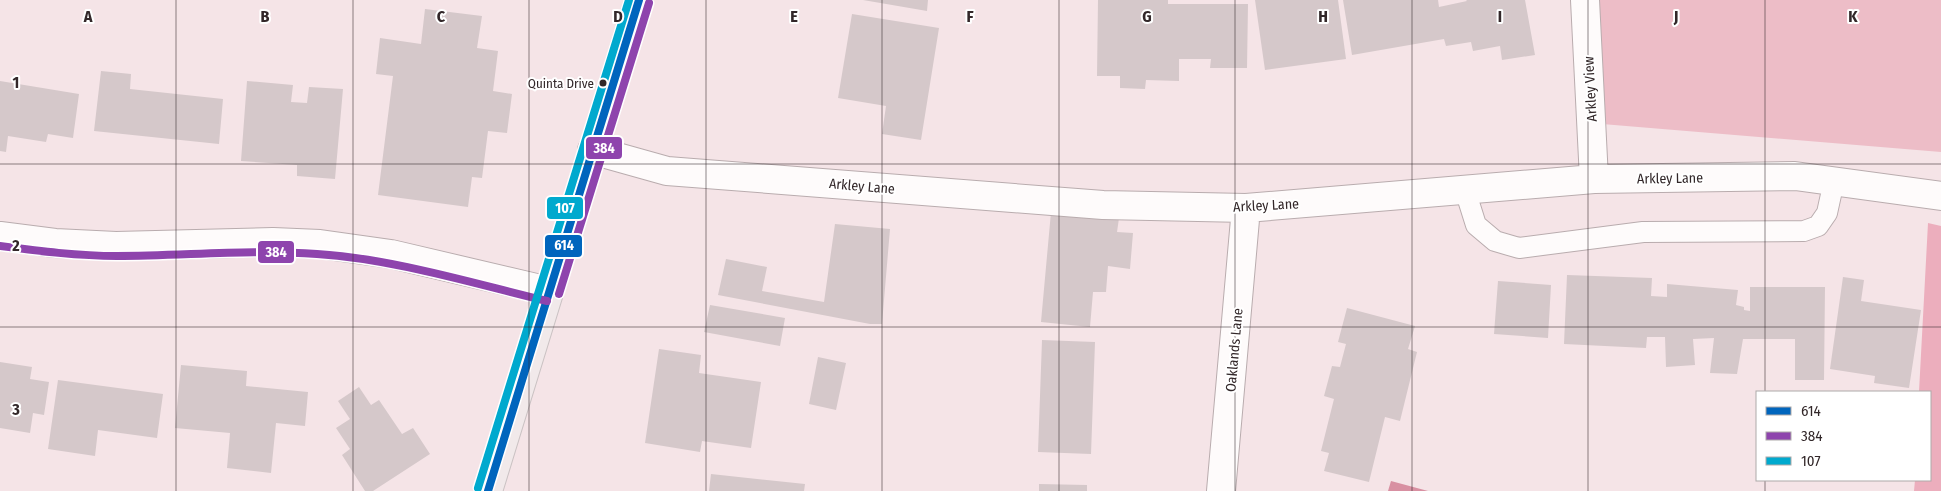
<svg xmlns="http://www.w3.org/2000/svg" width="1941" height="491" viewBox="0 0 1941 491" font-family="'Fira Sans Condensed',sans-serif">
  <rect width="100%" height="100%" fill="#f5e4e7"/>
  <!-- green -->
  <path fill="#edbdc7" d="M 1585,0 L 1941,0 L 1941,152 L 1590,123 Z"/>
  <!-- forest -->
  <path fill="#ecaebd" d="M 1928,223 L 1941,226 L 1941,491 L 1914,491 L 1915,480 L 1930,480 L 1930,392 L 1919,392 Z"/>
  <!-- water -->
  <path fill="#d890a2" d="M 1391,481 L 1428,491 L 1388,491 Z"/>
  <!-- building -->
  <path fill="#d5c8ca" d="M 863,0 L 928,0 L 927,11 Z
    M 1098,0 L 1168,0 L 1168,4 L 1248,4 L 1247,68 L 1210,68 L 1211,59 L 1179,59 L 1179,81 L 1146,80 L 1145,89 L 1120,88 L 1120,76 L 1097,76 Z
    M 1255,0 L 1338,0 L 1346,59 L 1265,70 Z
    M 1343,0 L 1438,0 L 1439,7 L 1467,1 L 1466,0 L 1525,0 L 1535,55 L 1502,60 L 1500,46 L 1473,51 L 1471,42 L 1446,46 L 1444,39 L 1352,55 Z
    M 425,9 L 482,16 L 477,48 L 498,51 L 493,91 L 512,94 L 507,133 L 488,131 L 482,178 L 472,177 L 468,207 L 378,195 L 393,76 L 376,74 L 380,38 L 421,44 Z
    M 852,14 L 939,28 L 921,140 L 882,134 L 886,106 L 838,98 Z
    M 101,71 L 131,74 L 130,89 L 223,99 L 219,144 L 94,131 Z
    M 0,81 L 79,94 L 73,138 L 48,134 L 46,142 L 8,136 L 6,152 L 0,151 Z
    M 247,81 L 293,85 L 291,102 L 307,103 L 309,87 L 343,89 L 335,179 L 297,176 L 297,165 L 241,161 Z
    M 1051,212 L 1119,218 L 1117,232 L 1133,233 L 1130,269 L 1108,266 L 1106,292 L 1093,292 L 1090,327 L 1041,322 Z
    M 835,224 L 890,229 L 882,324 L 870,324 L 718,295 L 726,259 L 767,267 L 762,291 L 824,302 Z
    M 1567,275 L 1652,278 L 1651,296 L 1667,297 L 1667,284 L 1738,290 L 1736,305 L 1744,307 L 1744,310 L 1750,311 L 1750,287 L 1825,287 L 1824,380 L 1795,380 L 1795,339 L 1743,339 L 1737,374 L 1710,373 L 1714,338 L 1693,339 L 1695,365 L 1666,367 L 1665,337 L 1647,337 L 1646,348 L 1564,344 Z
    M 1843,277 L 1864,280 L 1861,301 L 1921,310 L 1909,388 L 1874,383 L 1875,376 L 1830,369 Z
    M 1498,281 L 1551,285 L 1548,338 L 1494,334 Z
    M 710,305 L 785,318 L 780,346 L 704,332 Z
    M 1347,308 L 1415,326 L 1408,349 L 1417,352 L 1400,421 L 1385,417 L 1369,482 L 1324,471 L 1329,453 L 1321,451 L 1334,399 L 1324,396 L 1332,366 L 1340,367 L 1346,344 L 1338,342 Z
    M 1042,340 L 1095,342 L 1091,454 L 1038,452 Z
    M 659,349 L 701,355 L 699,373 L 761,382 L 751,448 L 702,441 L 700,452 L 645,443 Z
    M 818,357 L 846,363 L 836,410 L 809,404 Z
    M 0,362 L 32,367 L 30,379 L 49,382 L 44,415 L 33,413 L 30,433 L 0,428 Z
    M 181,365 L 247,371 L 246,386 L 308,392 L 305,426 L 276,423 L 271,473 L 227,468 L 230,433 L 175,428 Z
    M 58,380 L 163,394 L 157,438 L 98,430 L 95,456 L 48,449 Z
    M 359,387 L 371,405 L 379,400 L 402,434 L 413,428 L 430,454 L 373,491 L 365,491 L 342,455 L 350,449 L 336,428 L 350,419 L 338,401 Z
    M 711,474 L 805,484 L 804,491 L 709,491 Z
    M 1039,484 L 1087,485 L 1087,491 L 1039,491 Z"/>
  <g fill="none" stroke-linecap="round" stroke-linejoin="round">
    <!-- lane casing -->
    <g stroke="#b9acae" stroke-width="22">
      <path id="lane" d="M 1465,190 L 1476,225 L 1495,241 L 1519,248 L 1643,232 L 1804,231 L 1818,226 L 1827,213 L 1834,181"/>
    </g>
    <!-- street casing -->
    <g stroke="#b9acae" stroke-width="30">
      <path id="street" d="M 1585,0 L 1594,179
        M 592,150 L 667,171 L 1103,205 L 1246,208 L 1594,179 L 1795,176 L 1941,196
        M 1221,491 L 1246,208"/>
    </g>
    <!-- secondary casing -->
    <g stroke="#b9acae" stroke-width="30">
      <path id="secondary" d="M 0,236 L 55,243 L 116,246 L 273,242 L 320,244 L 391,254 L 549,291"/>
    </g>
    <!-- primary casing -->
    <g stroke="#cac2c3" stroke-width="30">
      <path id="primary" d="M 488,491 L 639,0"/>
    </g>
    <!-- lane -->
    <use href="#lane" stroke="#fefbfb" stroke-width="20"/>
    <!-- street -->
    <use href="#street" stroke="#fefbfb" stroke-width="28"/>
    <!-- secondary -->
    <use href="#secondary" stroke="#fefbfb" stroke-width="28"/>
    <!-- primary -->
    <use href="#primary" stroke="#f1e9ea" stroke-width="28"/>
    <!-- bus-1 casing -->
    <g stroke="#fff" stroke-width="11">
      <path id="bus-1" d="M 488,491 L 639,0"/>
    </g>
    <!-- bus-2 casing -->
    <g stroke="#fff" stroke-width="11">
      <path id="bus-2" d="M 0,246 C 39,251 78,256 117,256 C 184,256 250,249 317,254 C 394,259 472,283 547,301
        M 559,294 L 649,3"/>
    </g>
    <!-- bus-3 casing -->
    <g stroke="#fff" stroke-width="11">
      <path id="bus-3" d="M 478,488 L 629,0"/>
    </g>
    <!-- bus-1 -->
    <use href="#bus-1" stroke="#0065bd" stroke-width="8"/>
    <!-- bus-2 -->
    <use href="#bus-2" stroke="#8e44ad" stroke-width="8"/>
    <!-- bus-3 -->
    <use href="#bus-3" stroke="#00a9ce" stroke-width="8"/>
  </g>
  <!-- grid -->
  <path fill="none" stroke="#322729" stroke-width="1" stroke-opacity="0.55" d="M 176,0 L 176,491M 353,0 L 353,491M 529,0 L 529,491M 706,0 L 706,491M 882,0 L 882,491M 1059,0 L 1059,491M 1235,0 L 1235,491M 1412,0 L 1412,491M 1588,0 L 1588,491M 1765,0 L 1765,392M 0,164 L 1941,164M 0,327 L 1941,327M 1765,480 L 1765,491"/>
  <!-- markers -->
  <circle fill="#322729" stroke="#fff" stroke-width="2" cx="603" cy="83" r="4.5"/>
  <g text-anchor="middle" stroke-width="4" stroke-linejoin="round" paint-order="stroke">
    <!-- bus labels -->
    <g font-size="13" fill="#322729" stroke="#fff" text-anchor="end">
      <text x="594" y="88">Quinta Drive</text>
    </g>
    <!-- street labels -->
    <g font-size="14" fill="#322729" stroke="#fff">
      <text transform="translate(1590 89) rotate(-93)" y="5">Arkley View</text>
      <text transform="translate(1670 178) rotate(-1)" y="5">Arkley Lane</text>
      <text transform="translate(862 186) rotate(5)" y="5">Arkley Lane</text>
      <text transform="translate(1266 205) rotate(-3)" y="5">Arkley Lane</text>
      <text transform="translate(1234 350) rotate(-85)" y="5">Oaklands Lane</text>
    </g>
  </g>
  <g font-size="16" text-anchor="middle" font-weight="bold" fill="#322729" stroke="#fff" stroke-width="4" stroke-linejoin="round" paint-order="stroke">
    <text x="88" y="22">A</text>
    <text x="265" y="22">B</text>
    <text x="441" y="22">C</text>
    <text x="618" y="22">D</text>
    <text x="794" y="22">E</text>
    <text x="970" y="22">F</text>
    <text x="1147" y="22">G</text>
    <text x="1323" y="22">H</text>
    <text x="1500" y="22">I</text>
    <text x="1676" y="22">J</text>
    <text x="1853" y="22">K</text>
    <text x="16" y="88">1</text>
    <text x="16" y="251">2</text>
    <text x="16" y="415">3</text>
  </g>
  <g stroke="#fff" stroke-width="2">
    <rect x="585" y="136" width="38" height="24" rx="5" fill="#8e44ad"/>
    <rect x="546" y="196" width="38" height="24" rx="5" fill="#00a9ce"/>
    <rect x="544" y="234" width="39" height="24" rx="5" fill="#0065bd"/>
    <rect x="257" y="240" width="38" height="24" rx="5" fill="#8e44ad"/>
  </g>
  <g font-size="14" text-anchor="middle" font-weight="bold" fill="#fff">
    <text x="604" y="153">384</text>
    <text x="565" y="213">107</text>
    <text x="564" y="250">614</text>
    <text x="276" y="257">384</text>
  </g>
  <!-- legend -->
  <rect x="1756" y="391" width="175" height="90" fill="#ffffff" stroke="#ada9a9"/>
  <rect x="1766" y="407" width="25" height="8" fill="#0065bd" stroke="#ada9a9"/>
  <text x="1801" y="416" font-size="15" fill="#322729">614</text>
  <rect x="1766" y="432" width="25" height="8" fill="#8e44ad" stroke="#ada9a9"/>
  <text x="1801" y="441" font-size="15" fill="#322729">384</text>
  <rect x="1766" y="457" width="25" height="8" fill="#00a9ce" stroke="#ada9a9"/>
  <text x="1801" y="466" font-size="15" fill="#322729">107</text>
</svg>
